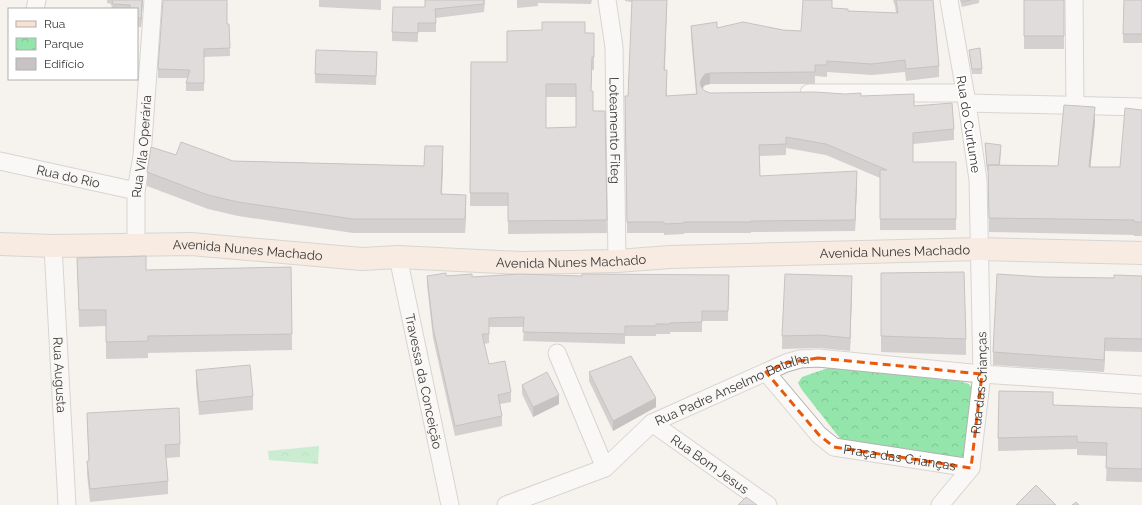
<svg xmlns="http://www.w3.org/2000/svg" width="1142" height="505" viewBox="0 0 1142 505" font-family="Raleway,sans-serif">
  <defs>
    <pattern id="park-crowns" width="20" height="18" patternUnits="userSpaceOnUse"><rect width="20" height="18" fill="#94e5ab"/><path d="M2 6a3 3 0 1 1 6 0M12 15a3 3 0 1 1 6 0" fill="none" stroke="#80c594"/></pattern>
  </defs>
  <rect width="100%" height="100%" fill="#f6f3ee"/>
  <!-- park -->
  <path fill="url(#park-crowns)" d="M 828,368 L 959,381 L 969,384 L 973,390 L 964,456 L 960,459 L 842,441 L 802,390 L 798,383 L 802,377 Z
    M 319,446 L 318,464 L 269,460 L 268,451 Z"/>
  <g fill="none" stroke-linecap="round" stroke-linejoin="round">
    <!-- street casing -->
    <g stroke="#b4b2ad" stroke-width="19">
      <g id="street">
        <path id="s1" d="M 607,0 L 614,47 L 617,261"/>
        <path d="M 1074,0 L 1075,106"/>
        <path d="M 35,9 L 37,0"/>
        <path d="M 809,93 L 965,93"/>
        <path d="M 967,103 L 1142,107"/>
        <path id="s2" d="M 0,161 L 136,191"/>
        <path id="s3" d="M 136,244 L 136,191 L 142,156 L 153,0"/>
        <path id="s4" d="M 53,246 L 67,505"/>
        <path id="s5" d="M 398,257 L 450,505"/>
        <path d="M 557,353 L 605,468"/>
        <path id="s6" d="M 766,372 L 819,435 L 834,447 L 971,468"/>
        <path id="s7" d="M 652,423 L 768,505"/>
        <path id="s8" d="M 506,505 L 605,468 L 652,423 L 786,363 L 800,359 L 818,358 L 982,374 L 1142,385"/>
        <path id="s9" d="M 940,505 L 971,468 L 982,374 L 978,180 L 967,103 L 949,0"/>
      </g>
    </g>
    <!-- secondary casing -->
    <g stroke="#b4b2ad" stroke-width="24">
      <g id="secondary">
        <path id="s10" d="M 0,244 L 53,246 L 191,244 L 362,259 L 398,257 L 522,263 L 617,261 L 670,257 L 980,249 L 1142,253"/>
      </g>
    </g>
    <!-- street -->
    <use href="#street" stroke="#fff" stroke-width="17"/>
    <!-- secondary -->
    <use href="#secondary" stroke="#fbe2d0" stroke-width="22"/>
  </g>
  <!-- wall -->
  <path fill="#aca7aa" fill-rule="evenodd" d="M 107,0 L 143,0 L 141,27 L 137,27 L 137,9 L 112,9 L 111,4 L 107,3 Z
    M 319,0 L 381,0 L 381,10 L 319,7 Z
    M 425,0 L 485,0 L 484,12 L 436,18 L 436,32 L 418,32 L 418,42 L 392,41 L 392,32 L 425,7 Z
    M 517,0 L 592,0 L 591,4 L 538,3 L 538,6 L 517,8 Z
    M 625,0 L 667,0 L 665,70 L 667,82 L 667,96 L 696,94 L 691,37 L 691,26 L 801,31 L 832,8 L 848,11 L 896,13 L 895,6 L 893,0 L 933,0 L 939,66 L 939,77 L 906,81 L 905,72 L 872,75 L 827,72 L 827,77 L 815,76 L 815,84 L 710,84 L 705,85 L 702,88 L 705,91 L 710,93 L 861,96 L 914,106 L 954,129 L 954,140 L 913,144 L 913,162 L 956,162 L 956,230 L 880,230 L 880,178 L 826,155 L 786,148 L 786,155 L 760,156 L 760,176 L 857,182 L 855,231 L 751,232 L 751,233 L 684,233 L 684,234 L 664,235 L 664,233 L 627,233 L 625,96 L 628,96 L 632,2 L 625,1 Z
    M 960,0 L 979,0 L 979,3 L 962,7 Z
    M 1024,0 L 1064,0 L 1064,49 L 1024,49 Z
    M 1142,0 L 1142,43 L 1123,43 L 1123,34 Z
    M 227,24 L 229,24 L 230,56 L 204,57 L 204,91 L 186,91 L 186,83 L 188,78 L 158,78 L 158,69 Z
    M 585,33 L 594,33 L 594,70 L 592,70 L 591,91 L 593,111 L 605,111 L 607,233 L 508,234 L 508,206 L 470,206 L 471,62 L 507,62 ZM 546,97 L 576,97 L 576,127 L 546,128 Z
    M 969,50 L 982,69 L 982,74 L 972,74 L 969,54 Z
    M 377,61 L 376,85 L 315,83 L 315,74 Z
    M 1142,110 L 1142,236 L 1134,236 L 1134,235 L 989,232 L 988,171 L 987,171 L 985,143 L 1001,150 L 1000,165 L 1058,166 L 1095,122 L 1090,167 L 1120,167 Z
    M 176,155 L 233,161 L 424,166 L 443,160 L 442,194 L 466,209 L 465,233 L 353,233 L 238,216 L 208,209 L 147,186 L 147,172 Z
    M 77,258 L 146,270 L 291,267 L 292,350 L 148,353 L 148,358 L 106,359 L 106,326 L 79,327 Z
    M 881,273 L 966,339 L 966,355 L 881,352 Z
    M 729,275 L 728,321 L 702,321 L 702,332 L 670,332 L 670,334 L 656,334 L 656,336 L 625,336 L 625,344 L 523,341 L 524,327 L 489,327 L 489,343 L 484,344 L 489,364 L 511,392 L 511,402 L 500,404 L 502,416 L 502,426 L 455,436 L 433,338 L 427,285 L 427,276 L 472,277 Z
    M 1142,276 L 1142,352 L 1105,351 L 1104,372 L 993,365 L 993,352 L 1043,277 L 1114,278 Z
    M 852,289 L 850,351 L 819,348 L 782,349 L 782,336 Z
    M 196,370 L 253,396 L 253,410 L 199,415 L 196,384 Z
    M 589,372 L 656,407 L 613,431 L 589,381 Z
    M 522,385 L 559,404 L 533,417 L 522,394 Z
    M 1053,405 L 1142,408 L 1142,482 L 1106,481 L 1107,456 L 1077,455 L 1077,449 L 998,451 L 998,438 Z
    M 87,413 L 180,444 L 180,457 L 166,458 L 168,481 L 168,494 L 90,502 L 87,474 L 87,461 L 89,461 L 87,426 Z"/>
  <!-- shaded-wall -->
  <path fill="#8c888b" d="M 142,0 L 143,0 L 141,27 L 141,19 Z
    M 667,0 L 664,82 L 664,70 Z
    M 710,73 L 710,84 L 705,85 L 702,89 L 700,83 L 702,78 L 705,74 Z
    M 1095,107 L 1095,122 L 1089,181 L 1089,167 Z
    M 443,146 L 443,160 L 441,208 L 441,194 Z
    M 857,171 L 857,182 L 855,231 L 855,220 Z
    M 466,195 L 466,209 L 465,233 L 465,219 Z
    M 852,276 L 852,289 L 850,351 L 850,338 Z
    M 1105,338 L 1105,351 L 1104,372 L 1104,360 Z
    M 559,395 L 559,404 L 533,417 L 533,407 Z
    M 656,398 L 656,407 L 613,431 L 613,421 Z"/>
  <!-- building -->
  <path fill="#c8c2c6" stroke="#8c888b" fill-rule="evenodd" d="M 112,0 L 142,0 L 141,19 L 137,18 L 137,9 L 130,9 L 130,5 L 113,4 Z
    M 163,0 L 227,0 L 227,24 L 229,24 L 230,48 L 204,49 L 204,83 L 186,83 L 190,70 L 158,69 Z
    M 425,0 L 484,0 L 484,4 L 435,9 L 436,23 L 418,23 L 418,33 L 392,32 L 393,7 L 425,7 Z
    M 632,0 L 667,0 L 664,70 L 667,70 L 666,96 L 697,94 L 691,26 L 717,22 L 717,28 L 743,22 L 783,30 L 801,31 L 803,0 L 832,0 L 832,8 L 848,9 L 848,11 L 898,13 L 896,0 L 933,0 L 939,66 L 906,69 L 905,60 L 872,64 L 827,61 L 827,65 L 815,65 L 815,72 L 710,73 L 705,74 L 702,78 L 700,83 L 702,88 L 705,91 L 710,93 L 815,92 L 845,94 L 861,93 L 861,96 L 914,94 L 914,106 L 952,103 L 954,129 L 913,133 L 913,162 L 956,162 L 956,219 L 880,219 L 880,170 L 887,170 L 826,144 L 786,137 L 786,144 L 759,145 L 760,176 L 857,171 L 855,220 L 751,221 L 751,222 L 684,222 L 684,223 L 664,224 L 664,222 L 627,222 L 625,96 L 628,96 Z
    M 961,0 L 971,0 L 962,2 Z
    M 1024,0 L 1064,0 L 1064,36 L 1024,36 Z
    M 1124,0 L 1142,0 L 1142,34 L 1123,34 Z
    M 542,22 L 585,22 L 585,33 L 594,33 L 594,57 L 592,57 L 591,91 L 593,91 L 593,111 L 605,111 L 607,220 L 508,221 L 508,193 L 470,193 L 471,62 L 507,62 L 507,31 L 542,30 ZM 546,84 L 576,84 L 576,127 L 546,128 Z
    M 980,48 L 982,69 L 972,69 L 969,50 Z
    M 316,50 L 377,52 L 376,76 L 315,74 Z
    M 1064,105 L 1095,107 L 1089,167 L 1120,167 L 1125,108 L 1142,110 L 1142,222 L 1134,222 L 1134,220 L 989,218 L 988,165 L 1058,166 Z
    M 181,142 L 233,161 L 424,166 L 425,146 L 443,146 L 441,194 L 466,195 L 465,219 L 353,219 L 238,202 L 208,195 L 147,172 L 151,147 L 176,155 Z
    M 985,143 L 1001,145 L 999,165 L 988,165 L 988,166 L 987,166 Z
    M 146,256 L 146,270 L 291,267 L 292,334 L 148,336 L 148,341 L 106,342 L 106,310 L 79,310 L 77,258 Z
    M 964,272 L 966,339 L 881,336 L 881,273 Z
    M 446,273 L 446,276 L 472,274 L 472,277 L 520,274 L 582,276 L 582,274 L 729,275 L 728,311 L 702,311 L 702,322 L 670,323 L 670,324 L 656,324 L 656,326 L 625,326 L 625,334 L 523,332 L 524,317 L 489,318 L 489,334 L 482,334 L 489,364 L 505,361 L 511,392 L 498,395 L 502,416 L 455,426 L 433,328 L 427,276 Z
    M 785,274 L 852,276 L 850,338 L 819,335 L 782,336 Z
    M 997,274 L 1043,277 L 1114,278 L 1114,275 L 1142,276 L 1142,339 L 1105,338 L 1104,360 L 993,352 Z
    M 631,356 L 656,398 L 613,421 L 589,372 Z
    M 250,365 L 253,396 L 199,402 L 196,370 Z
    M 547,372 L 559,395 L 533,407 L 522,385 Z
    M 999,391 L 1053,392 L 1053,405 L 1142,408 L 1142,469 L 1106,468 L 1107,443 L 1077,442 L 1077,436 L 998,438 Z
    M 179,408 L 180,444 L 165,445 L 168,481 L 90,489 L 87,461 L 89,461 L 87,413 Z
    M 1036,485 L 1056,505 L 1016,505 Z
    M 746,497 L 757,505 L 738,505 Z
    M 1076,502 L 1079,505 L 1072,505 Z"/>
  <!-- marked area -->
  <path d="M0 0H1142V505H0ZM 818,358 L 982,374 L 971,468 L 834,447 L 819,435 L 766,372 L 786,363 Z" fill="#f6f3ee" fill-opacity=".55" fill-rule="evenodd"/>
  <path fill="none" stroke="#e8590c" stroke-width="3" stroke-dasharray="8 5" stroke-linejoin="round" d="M 818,358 L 982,374 L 971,468 L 834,447 L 819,435 L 766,372 L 786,363 Z"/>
  <g text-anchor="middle" stroke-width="3.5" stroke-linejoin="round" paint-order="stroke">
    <!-- street labels -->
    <g font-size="13" fill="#3a3937" stroke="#fff">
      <text transform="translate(969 124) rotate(81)" y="5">Rua do Curtume</text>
      <text dy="5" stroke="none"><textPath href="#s1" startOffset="131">Loteamento Fiteg</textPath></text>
      <text dy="5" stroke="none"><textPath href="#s3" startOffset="98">Rua Vila Operária</textPath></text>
      <text dy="5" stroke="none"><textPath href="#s2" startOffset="70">Rua do Rio</textPath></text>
      <text dy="5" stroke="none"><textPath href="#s10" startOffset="248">Avenida Nunes Machado</textPath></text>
      <text dy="5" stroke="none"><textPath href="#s10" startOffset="896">Avenida Nunes Machado</textPath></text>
      <text dy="5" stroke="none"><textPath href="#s10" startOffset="572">Avenida Nunes Machado</textPath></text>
      <text dy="5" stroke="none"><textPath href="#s4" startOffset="129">Rua Augusta</textPath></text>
      <text dy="5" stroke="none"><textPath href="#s5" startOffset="127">Travessa da Conceição</textPath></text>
      <text dy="5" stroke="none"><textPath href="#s9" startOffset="134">Rua das Crianças</textPath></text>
      <text dy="5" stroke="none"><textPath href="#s8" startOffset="258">Rua Padre Anselmo Batalha</textPath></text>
      <text dy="5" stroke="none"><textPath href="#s6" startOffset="168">Praça das Crianças</textPath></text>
      <text dy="5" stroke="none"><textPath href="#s7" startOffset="71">Rua Bom Jesus</textPath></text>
    </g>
  </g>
  <!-- legend -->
  <rect x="8" y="8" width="130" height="72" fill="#ffffff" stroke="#b0b0af"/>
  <rect x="16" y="21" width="20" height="6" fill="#fbe2d0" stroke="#b0b0af"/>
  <text x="44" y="28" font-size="12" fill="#3a3937">Rua</text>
  <rect x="16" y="38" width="20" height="12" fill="url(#park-crowns)" stroke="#b0b0af"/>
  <text x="44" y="48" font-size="12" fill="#3a3937">Parque</text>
  <rect x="16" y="58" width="20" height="12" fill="#c8c2c6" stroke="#b0b0af"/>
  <text x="44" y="68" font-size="12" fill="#3a3937">Edifício</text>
</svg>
